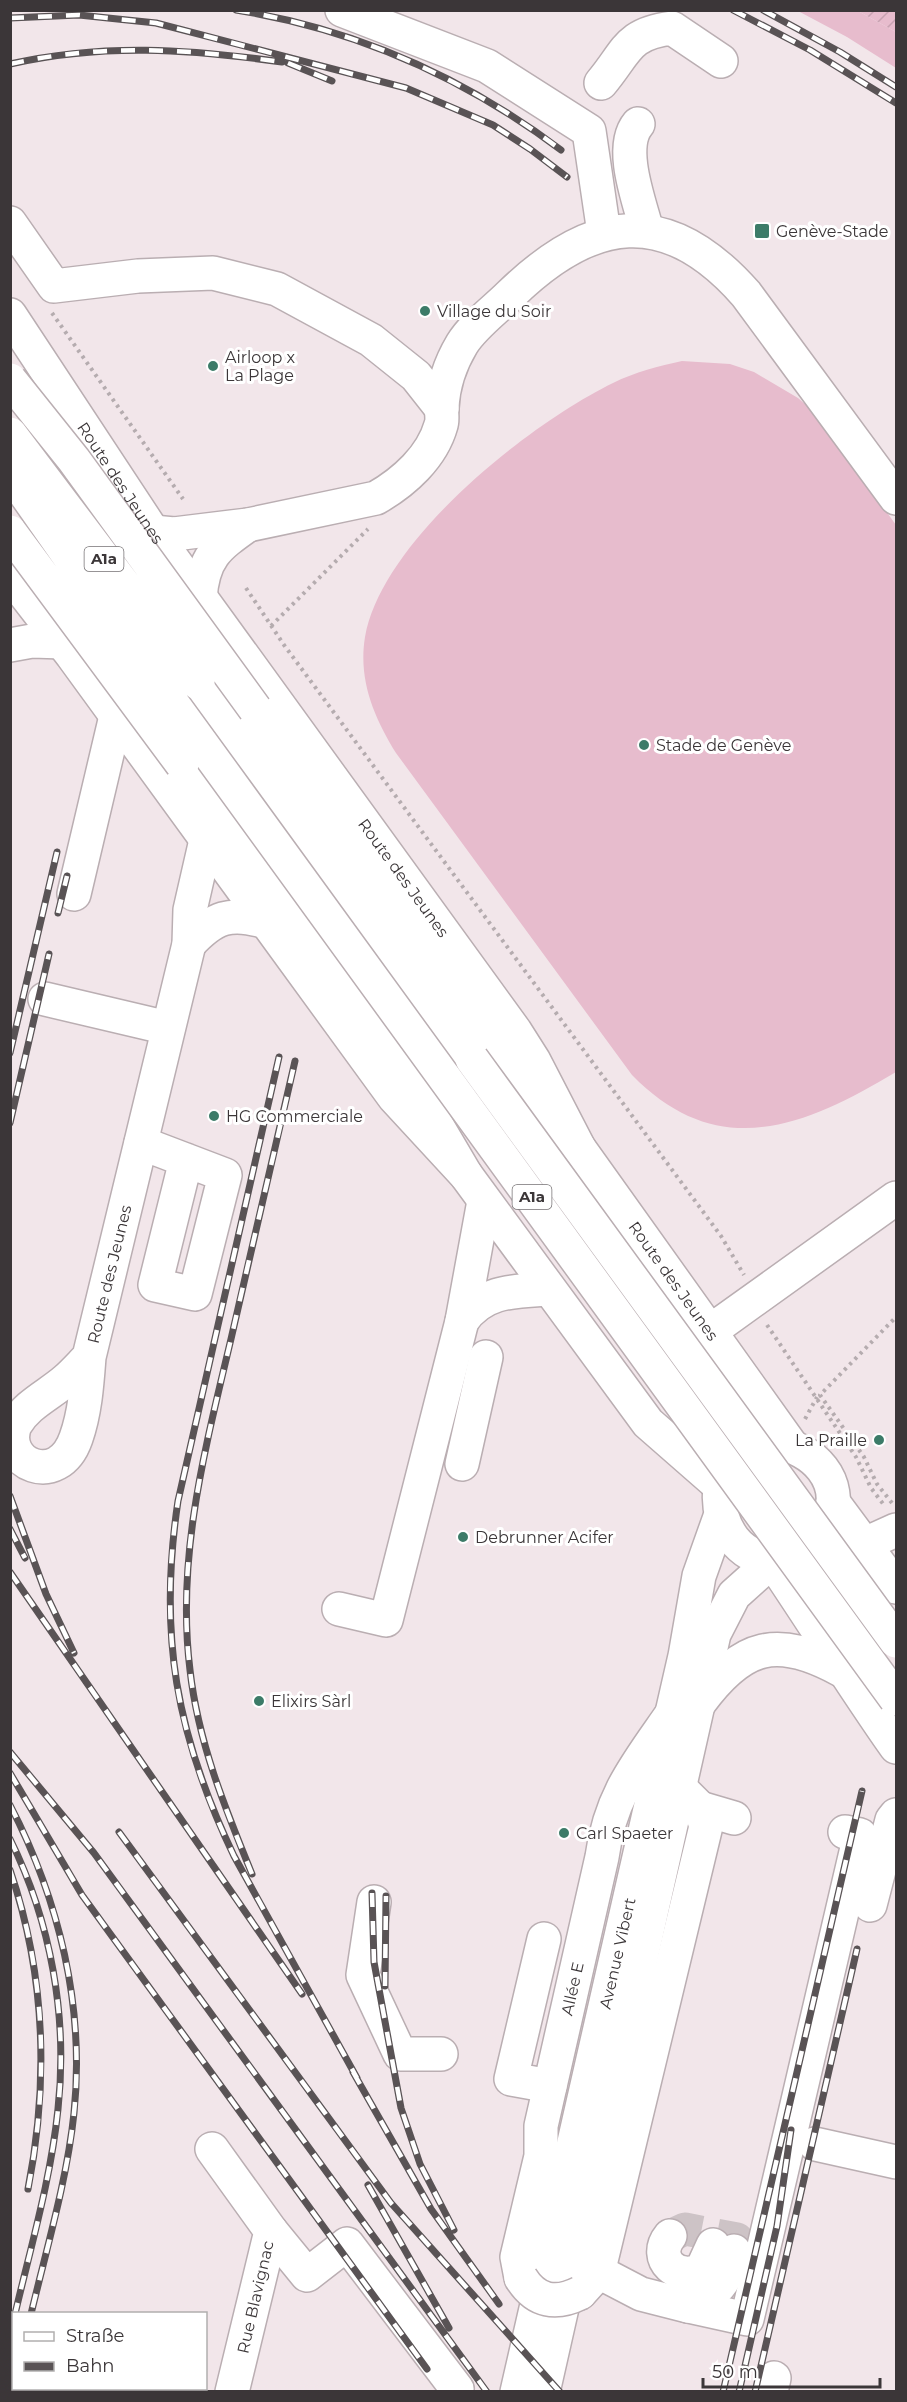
<svg xmlns="http://www.w3.org/2000/svg" width="907" height="2402" viewBox="0 0 907 2402" font-family="Montserrat,sans-serif">
  <defs>
    <pattern id="garden-furrows" width="10" height="10" patternUnits="userSpaceOnUse" patternTransform="scale(1.5)"><rect width="10" height="10" fill="#e7bccd"/><path d="M-1 1l2-2M0 10L10 0M9 11l2-2" fill="none" stroke="#c7a2b1"/></pattern>
  </defs>
  <rect width="100%" height="100%" fill="#f2e6ea"/>
  <!-- grass -->
  <path fill="#e7bccd" d="M 798,11 L 858,11 L 896,32 L 896,68 L 847,37 Z
    M 682,361 L 730,364 L 754,372 L 798,398 L 815,413 L 896,525 L 896,1072 C 804,1127 718,1163 632,1075 L 396,753 C 374,717 358,680 365,637 C 382,540 529,424 613,383 C 635,372 659,366 682,361 Z"/>
  <!-- garden -->
  <path fill="url(#garden-furrows)" d="M 858,11 L 896,11 L 896,32 Z"/>
  <g fill="none" stroke-linecap="round" stroke-linejoin="round">
    <!-- minor-tunnel -->
    <path stroke="#cdc3c6" stroke-width="33" stroke-dasharray="33 16" stroke-linecap="butt" d="M 670,2236 L 685,2229 L 737,2239 L 735,2249"/>
    <!-- minor casing -->
    <g stroke="#baaeb2" stroke-width="36">
      <g id="minor">
        <path d="M 342,10 L 487,66 L 589,131 L 604,233"/>
        <path d="M 601,83 C 628,51 626,34 672,28 L 721,61"/>
        <path d="M 638,124 C 618,148 640,203 647,231"/>
        <path d="M 10,223 L 54,286 L 138,276 L 213,273 L 277,289 L 371,340 L 416,376 L 442,409"/>
        <path d="M 153,532 L 174,534 L 248,525 L 376,498 C 404,482 432,457 441,425 C 443,420 441,413 442,408 C 443,384 450,364 462,344 C 473,326 495,310 510,295 C 591,216 666,203 746,294 L 896,498"/>
        <path d="M 200,598 C 203,557 217,547 248,525"/>
        <path d="M 10,645 L 32,641 L 63,642"/>
        <path d="M 74,894 L 116,716"/>
        <path d="M 189,944 C 214,917 230,911 266,922"/>
        <path d="M 45,999 L 168,1028"/>
        <path d="M 141,1143 L 225,1175 L 195,1294 L 155,1285 L 186,1160"/>
        <path d="M 462,1321 C 483,1290 515,1291 549,1289"/>
        <path d="M 712,1330 L 896,1198"/>
        <path id="s1" d="M 89,1357 C 81,1365 74,1373 66,1380 C 49,1395 27,1404 15,1425 C 0,1463 58,1490 76,1438 C 85,1413 87,1384 89,1357 L 189,944 L 190,910 L 206,840"/>
        <path d="M 462,1464 L 486,1357"/>
        <path d="M 865,1544 L 896,1530"/>
        <path d="M 339,1609 L 386,1620 L 462,1321 L 484,1201"/>
        <path d="M 700,1808 L 734,1818"/>
        <path d="M 374,1902 L 363,1975 L 400,2054 L 441,2054"/>
        <path d="M 870,1905 L 892,1820 L 896,1815"/>
        <path d="M 544,1939 L 511,2079 L 550,2086"/>
        <path d="M 815,2144 L 896,2162"/>
        <path d="M 212,2149 L 271,2231 L 232,2392"/>
        <path d="M 271,2231 L 307,2275 L 347,2244 L 457,2389 L 456,2392"/>
        <path d="M 670,2236 C 651,2259 679,2283 702,2269 L 713,2245"/>
        <path d="M 597,2271 L 641,2294 L 688,2306 C 719,2291 726,2284 734,2251"/>
        <path id="s2" d="M 521,2278 L 517,2257 L 541,2156 L 541,2126 L 602,1857 C 610,1796 637,1764 671,1715"/>
        <path d="M 580,2293 L 590,2282 L 600,2265 L 706,1826 L 700,1808 L 679,1787"/>
        <path d="M 688,2306 L 747,2319 L 860,1835 L 845,1832"/>
        <path d="M 771,2392 L 774,2378"/>
      </g>
    </g>
    <!-- major casing -->
    <g stroke="#baaeb2" stroke-width="36">
      <g id="major">
        <path id="s3" d="M 10,315 L 153,532 L 515,1031 L 534,1061 L 579,1148 L 791,1445"/>
        <path d="M 10,575 L 72,655 L 394,1097 L 466,1175 L 648,1423 L 720,1486"/>
        <path d="M 776,1443 C 813,1448 845,1481 829,1520 C 823,1536 812,1545 798,1553 C 726,1591 675,1454 776,1443 Z"/>
        <path d="M 833,1502 L 896,1587"/>
        <path d="M 772,1561 C 814,1623 853,1686 896,1747"/>
        <path d="M 700,1702 C 743,1644 777,1635 841,1670"/>
        <path id="s4" d="M 517,2392 L 685,1656 L 699,1576 L 720,1517"/>
        <path d="M 543,2392 L 714,1634 L 734,1595 L 772,1561"/>
      </g>
    </g>
    <!-- highway casing -->
    <g stroke="#baaeb2" stroke-width="36">
      <path id="highway" d="M 198,683 L 472,1059
        M 255,709 L 474,1008 L 579,1148
        M 182,764 L 412,1083 L 466,1175"/>
    </g>
    <!-- path -->
    <path stroke="#b5acaf" stroke-width="4" stroke-dasharray="3 4.5" stroke-linecap="butt" d="M 52,313 L 183,499
      M 246,588 L 284,645 L 721,1236 L 744,1275
      M 271,626 L 368,529
      M 767,1325 L 856,1457 L 871,1488 L 884,1505
      M 805,1419 L 817,1397
      M 892,1503 L 877,1484 L 864,1457 L 820,1395 L 896,1317"/>
    <!-- minor -->
    <use href="#minor" stroke="#fff" stroke-width="33"/>
    <!-- major -->
    <use href="#major" stroke="#fff" stroke-width="33"/>
    <!-- highway -->
    <use href="#highway" stroke="#fff" stroke-width="33"/>
    <!-- rail casing -->
    <g stroke="#595355" stroke-width="7">
      <path id="rail" d="M 236,10 C 355,29 465,78 561,150
        M 733,10 L 810,50 L 896,103
        M 763,10 L 840,52 L 896,87
        M 10,18 L 79,15 L 156,23 L 406,88 L 493,125 L 530,149 L 567,177
        M 288,63 L 332,81
        M 10,64 C 104,43 188,49 282,62
        M 58,913 L 67,876
        M 10,1053 L 57,852
        M 279,1057 L 178,1501 C 158,1634 176,1735 234,1856 L 357,2078
        M 10,1123 L 49,954
        M 10,1496 L 46,1594 L 74,1653
        M 10,1529 L 25,1558
        M 10,1572 L 302,1994
        M 10,1752 L 94,1853 L 487,2392
        M 10,1773 L 82,1895 L 427,2369
        M 10,1805 C 59,1900 85,2006 74,2113 C 67,2180 47,2247 31,2314
        M 119,1832 L 391,2203 L 560,2392
        M 10,1839 C 51,1922 68,2017 58,2109 C 51,2178 31,2246 15,2314
        M 10,1870 C 46,1976 49,2081 28,2189
        M 252,1874 C 225,1808 198,1742 190,1670 C 176,1557 205,1449 231,1339 C 252,1246 274,1154 295,1061
        M 372,1893 L 374,1962 L 401,2108 L 420,2164 L 454,2230
        M 385,1986 L 386,1896
        M 353,2072 L 431,2209 L 499,2304
        M 368,2185 L 449,2328
        M 10,2333 L 14,2320
        M 13,2392 L 14,2388
        M 723,2392 L 862,1791
        M 739,2392 L 777,2226 L 791,2130
        M 755,2392 L 857,1949"/>
    </g>
    <!-- rail -->
    <use href="#rail" stroke="#fff" stroke-width="4.5" stroke-dasharray="14" stroke-linecap="butt"/>
    <!-- minor-bridge casing -->
    <g stroke="#baaeb2" stroke-width="36" stroke-linecap="butt">
      <path id="minor-bridge" d="M 521,2278 C 536,2302 556,2305 580,2293"/>
    </g>
    <!-- highway-bridge casing -->
    <g stroke="#baaeb2" stroke-width="36" stroke-linecap="butt">
      <path id="highway-bridge" d="M 10,380 L 74,460 L 255,709
        M 10,434 L 198,683
        M 10,472 L 167,696 L 896,1699
        M 10,532 L 182,764
        M 472,1059 L 896,1641"/>
    </g>
    <!-- minor-bridge -->
    <use href="#minor-bridge" stroke="#fff" stroke-width="33"/>
    <!-- highway-bridge -->
    <use href="#highway-bridge" stroke="#fff" stroke-width="33"/>
  </g>
  <!-- markers -->
  <g fill="#3c7b68" stroke="#fff" stroke-width="2">
    <rect x="754" y="223" width="16" height="16" rx="3"/>
    <circle cx="425" cy="311" r="6"/>
    <circle cx="213" cy="366" r="6"/>
    <circle cx="644" cy="745" r="6"/>
    <circle cx="214" cy="1116" r="6"/>
    <circle cx="879" cy="1440" r="6"/>
    <circle cx="463" cy="1537" r="6"/>
    <circle cx="259" cy="1701" r="6"/>
    <circle cx="564" cy="1833" r="6"/>
  </g>
  <g text-anchor="middle" stroke-width="6" stroke-linejoin="round" paint-order="stroke">
    <!-- shield labels -->
    <g fill="#fff" stroke="#767274" stroke-width="1.5">
      <rect x="84.5" y="547" width="39" height="24" rx="4.5"/>
      <rect x="512.5" y="1185" width="39" height="24" rx="4.5"/>
    </g>
    <g font-size="15" font-weight="bold" fill="#3b3638">
      <text x="104" y="564">A1a</text>
      <text x="532" y="1202">A1a</text>
    </g>
    <!-- poi labels -->
    <g font-size="16" fill="#3b3638" stroke="#fff" text-anchor="start">
      <text x="776" y="237">Genève-Stade</text>
      <text x="437" y="317">Village du Soir</text>
      <text x="225" y="363">Airloop x<tspan x="225" dy="18">La Plage</tspan></text>
      <text x="656" y="751">Stade de Genève</text>
      <text x="226" y="1122">HG Commerciale</text>
      <text x="867" y="1446" text-anchor="end">La Praille</text>
      <text x="475" y="1543">Debrunner Acifer</text>
      <text x="271" y="1707">Elixirs Sàrl</text>
      <text x="576" y="1839">Carl Spaeter</text>
    </g>
    <!-- street labels -->
    <g font-size="16" fill="#3b3638" stroke="#fff">
      <text dy="6" stroke="none"><textPath href="#s3" startOffset="201">Route des Jeunes</textPath></text>
      <text dy="6" stroke="none"><textPath href="#s3" startOffset="687">Route des Jeunes</textPath></text>
      <text dy="6" stroke="none"><textPath href="#s1" startOffset="375">Route des Jeunes</textPath></text>
      <text dy="6" stroke="none"><textPath href="#s3" startOffset="1173">Route des Jeunes</textPath></text>
      <text dy="6" stroke="none"><textPath href="#s4" startOffset="450">Avenue Vibert</textPath></text>
      <text dy="6" stroke="none"><textPath href="#s2" startOffset="296">Allée E</textPath></text>
      <text transform="translate(255 2297) rotate(-77)" y="6">Rue Blavignac</text>
    </g>
  </g>
  <!-- border -->
  <rect width="907" height="2402" fill="none" stroke="#3b3638" stroke-width="24"/>
  <!-- legend -->
  <rect x="12" y="2312" width="195" height="78" fill="#ffffff" stroke="#b1afaf" stroke-width="1.5"/>
  <rect x="24" y="2332" width="30" height="9" fill="#ffffff" stroke="#b1afaf" stroke-width="1.5"/>
  <text x="66" y="2342" font-size="18" fill="#3b3638">Straße</text>
  <rect x="24" y="2362" width="30" height="9" fill="#595355" stroke="#b1afaf" stroke-width="1.5"/>
  <text x="66" y="2372" font-size="18" fill="#3b3638">Bahn</text>
  <!-- scale -->
  <path d="M703 2378v9h177v-9" fill="none" stroke="#3b3638" stroke-width="3"/>
  <text x="712" y="2378" font-size="18" fill="#3b3638" stroke="#ffffff" stroke-width="4.5" paint-order="stroke">50 m</text>
</svg>
